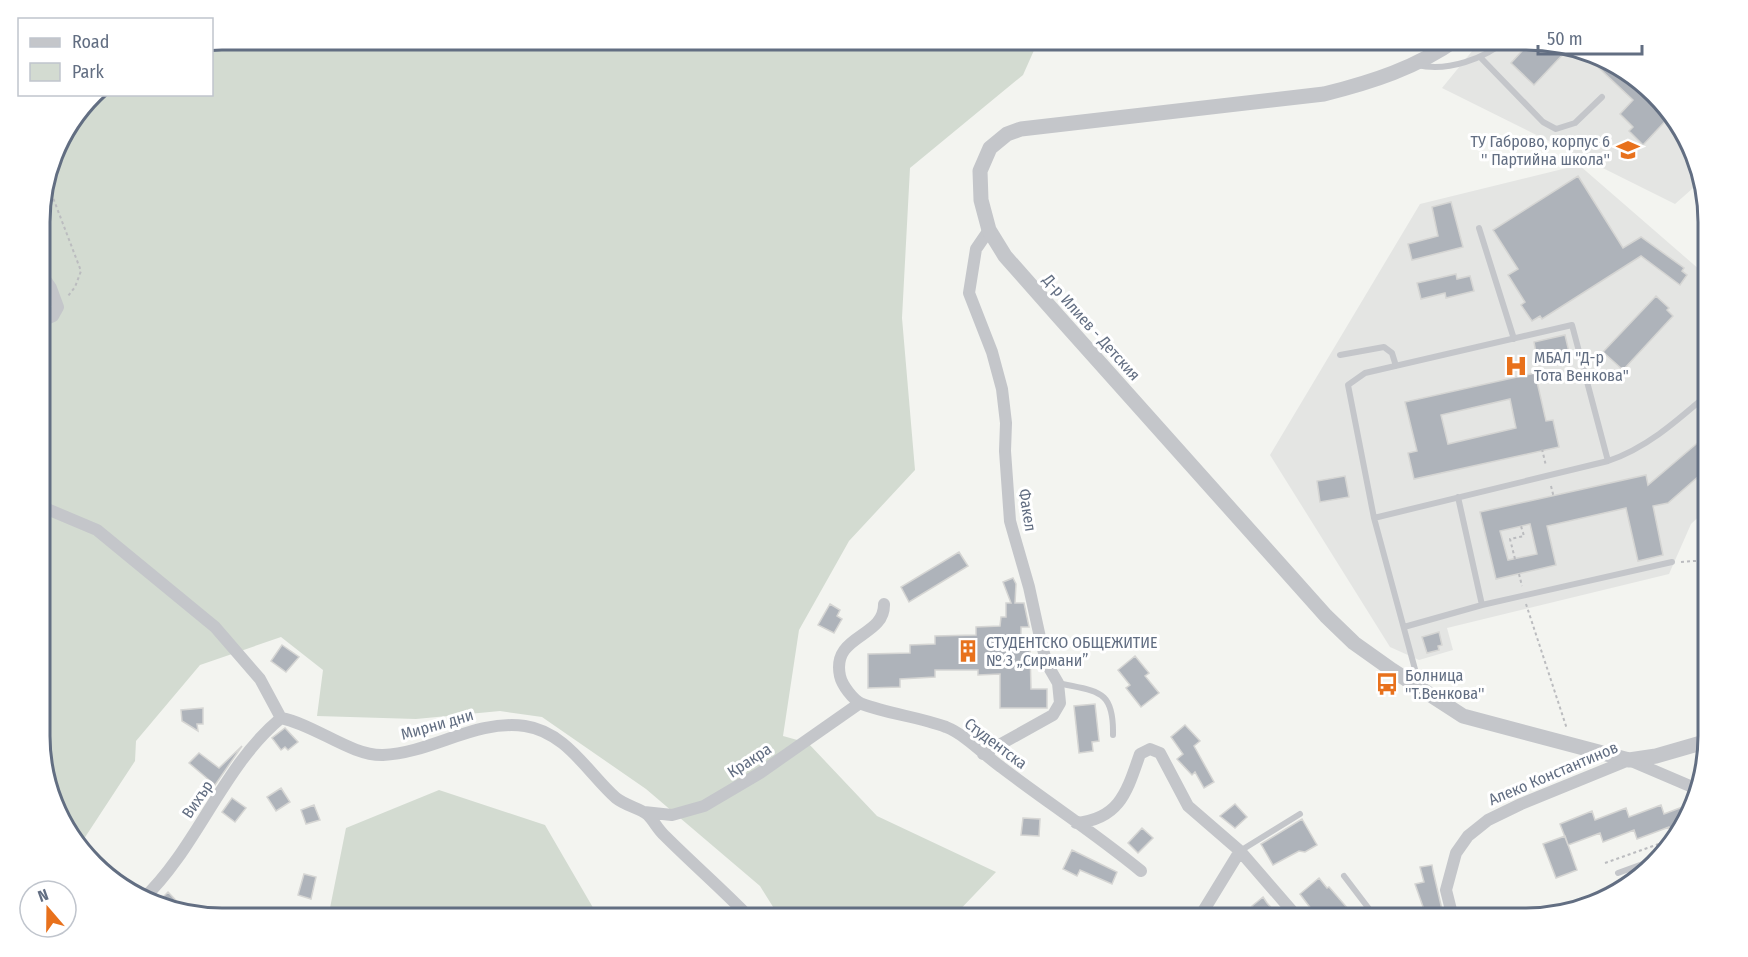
<svg xmlns="http://www.w3.org/2000/svg" width="1748" height="957" viewBox="0 0 1748 957" font-family="'Fira Sans Condensed',sans-serif">
  <rect width="100%" height="100%" fill="#f3f4f0"/>
  <!-- built -->
  <path fill="#e4e5e3" d="M 1482,39 L 1527,39 L 1608,58 L 1678,120 L 1701,181 L 1675,204 L 1442,88 Z
    M 1579,165 L 1708,277 L 1708,508 L 1691,524 L 1669,574 L 1447,628 L 1453,650 L 1419,660 L 1390,647 L 1270,455 L 1420,204 Z"/>
  <!-- green -->
  <path fill="#d3dbd1" d="M 221,39 L 1039,39 L 1023,75 L 910,168 L 902,318 L 915,470 L 849,541 L 799,630 L 783,736 L 808,743 L 877,816 L 996,872 L 952,918 L 780,918 L 760,886 L 646,789 L 542,717 L 500,711 L 416,719 L 317,716 L 323,670 L 281,637 L 200,665 L 136,741 L 135,761 L 78,848 L 76,846 L 41,760 L 40,485 L 47,487 L 40,398 L 39,209 L 58,141 L 93,95 L 212,94 L 212,41 Z
    M 439,790 L 545,825 L 599,918 L 328,918 L 346,828 Z"/>
  <!-- building -->
  <path fill="#aeb3ba" stroke="#d5d5d3" stroke-width="1.5" fill-rule="evenodd" d="M 1532,40 L 1568,49 L 1534,85 L 1511,63 Z
    M 1582,52 L 1608,58 L 1672,114 L 1643,145 L 1629,131 L 1633,127 L 1620,114 L 1633,100 Z
    M 1578,176 L 1623,248 L 1641,237 L 1684,268 L 1682,271 L 1687,275 L 1680,285 L 1641,256 L 1542,319 L 1540,316 L 1532,321 L 1521,305 L 1525,302 L 1508,275 L 1518,269 L 1493,230 Z
    M 1451,202 L 1463,247 L 1412,260 L 1408,244 L 1438,236 L 1432,207 Z
    M 1456,274 L 1457,279 L 1470,276 L 1474,291 L 1446,298 L 1445,293 L 1421,299 L 1417,283 Z
    M 1656,296 L 1669,308 L 1667,310 L 1673,316 L 1623,370 L 1603,352 Z
    M 1565,335 L 1569,352 L 1537,359 L 1534,342 Z
    M 1535,373 L 1546,421 L 1553,420 L 1559,447 L 1414,479 L 1408,453 L 1417,451 L 1405,402 ZM 1510,399 L 1516,428 L 1448,444 L 1441,415 Z
    M 1708,434 L 1708,468 L 1668,503 L 1653,506 L 1663,555 L 1638,561 L 1626,508 L 1547,526 L 1556,565 L 1496,579 L 1480,512 L 1646,475 L 1648,485 ZM 1530,524 L 1537,554 L 1508,560 L 1500,531 Z
    M 1345,476 L 1349,497 L 1320,502 L 1317,481 Z
    M 959,552 L 968,566 L 909,602 L 901,587 Z
    M 1013,578 L 1016,584 L 1015,603 L 1024,603 L 1029,627 L 1021,627 L 1021,648 L 1030,648 L 1031,689 L 1047,689 L 1047,708 L 1000,708 L 1000,674 L 978,675 L 978,670 L 935,670 L 935,677 L 900,679 L 900,687 L 868,688 L 868,654 L 910,653 L 910,645 L 935,644 L 935,636 L 976,635 L 976,627 L 1000,626 L 1001,617 L 1006,617 L 1006,603 L 1011,603 L 1003,582 Z
    M 830,604 L 840,610 L 837,616 L 842,619 L 834,633 L 818,625 Z
    M 1439,632 L 1442,645 L 1438,646 L 1439,650 L 1427,653 L 1422,637 Z
    M 282,645 L 299,657 L 286,672 L 271,661 Z
    M 1135,656 L 1149,673 L 1145,676 L 1159,693 L 1141,707 L 1126,688 L 1130,685 L 1118,670 Z
    M 1095,704 L 1099,741 L 1092,742 L 1093,751 L 1079,753 L 1074,706 Z
    M 203,708 L 203,724 L 197,724 L 198,731 L 182,721 L 181,710 Z
    M 1185,725 L 1200,741 L 1194,746 L 1214,782 L 1204,788 L 1195,772 L 1192,775 L 1177,759 L 1183,754 L 1171,737 Z
    M 285,728 L 298,742 L 288,750 L 285,747 L 281,750 L 272,738 Z
    M 242,746 L 215,785 L 189,763 L 199,753 L 219,768 Z
    M 281,788 L 290,802 L 276,811 L 267,797 Z
    M 232,798 L 246,808 L 235,822 L 222,812 Z
    M 1693,803 L 1690,817 L 1672,837 L 1669,827 L 1637,839 L 1634,830 L 1603,842 L 1600,833 L 1568,845 L 1560,824 L 1592,811 L 1595,820 L 1626,808 L 1629,817 L 1661,805 L 1664,814 Z
    M 1235,804 L 1247,817 L 1235,828 L 1220,816 Z
    M 314,805 L 320,820 L 306,824 L 301,810 Z
    M 1023,818 L 1040,819 L 1039,836 L 1021,835 Z
    M 1302,819 L 1317,845 L 1305,852 L 1299,851 L 1273,865 L 1261,844 Z
    M 1142,828 L 1153,838 L 1138,853 L 1128,843 Z
    M 1565,836 L 1577,870 L 1556,878 L 1543,844 Z
    M 1072,850 L 1117,872 L 1112,884 L 1080,870 L 1077,876 L 1063,869 Z
    M 1432,865 L 1433,871 L 1444,918 L 1427,918 L 1415,884 L 1424,882 L 1420,867 Z
    M 304,874 L 316,877 L 311,899 L 298,895 Z
    M 1319,878 L 1327,888 L 1329,887 L 1356,918 L 1318,918 L 1300,894 Z
    M 168,892 L 185,910 L 157,903 Z
    M 1263,897 L 1267,903 L 1280,918 L 1262,918 L 1252,906 Z"/>
  <g fill="none" stroke-linecap="round" stroke-linejoin="round">
    <!-- path -->
    <path stroke="#bbbcbf" stroke-width="2" stroke-dasharray="3 3" stroke-linecap="butt" d="M 47,182 L 81,271 L 75,287 L 68,296
      M 1542,449 L 1546,466
      M 1551,486 L 1554,498
      M 1515,559 L 1510,539 L 1524,536 L 1521,526
      M 1681,562 L 1708,560
      M 1519,574 L 1522,586
      M 1526,604 L 1567,729
      M 1605,863 L 1670,840"/>
    <!-- service -->
    <path stroke="#c4c6ca" stroke-width="6" d="M 1480,57 L 1543,122 L 1556,129 L 1575,123 L 1602,97
      M 1417,65 C 1448,72 1484,59 1508,39
      M 1479,228 L 1514,339
      M 1340,355 L 1384,347 L 1392,353 L 1396,366
      M 1608,461 C 1647,448 1678,420 1708,394
      M 1458,497 L 1482,605
      M 1374,518 L 1608,461 L 1572,325 L 1365,373 L 1348,385 L 1374,518 L 1419,684
      M 1404,627 L 1482,605 L 1672,562
      M 1058,683 C 1098,692 1114,689 1113,735
      M 1240,851 L 1300,814
      M 1618,873 L 1651,861
      M 1344,876 L 1376,918"/>
    <!-- minor -->
    <path stroke="#c4c6ca" stroke-width="12" d="M 40,272 L 51,288 L 58,307 L 53,316 L 40,322
      M 40,506 L 97,530 L 215,627 L 260,679 L 281,718
      M 884,604 C 885,638 831,634 840,676 C 842,685 853,700 862,704 C 889,714 919,717 946,727 C 966,735 984,755 1001,767 C 1047,802 1096,834 1141,871
      M 281,718 C 316,725 351,756 383,755 C 432,753 475,719 525,726 C 566,732 588,773 616,798 C 626,806 640,808 648,815 C 654,821 658,830 665,836 C 693,864 723,890 750,918
      M 983,754 L 1053,715 L 1060,703 L 1058,683 L 1047,664 L 1041,642 L 1029,587 L 1010,521 L 1005,451 L 1006,423 L 1002,389 L 992,352 L 969,293 L 976,249 L 989,230
      M 644,812 L 672,815 L 704,806 L 760,773 L 860,703
      M 1076,823 C 1120,819 1127,791 1140,754 L 1150,749 L 1160,753 L 1188,806 L 1240,851 L 1298,918
      M 142,900 C 198,847 222,767 281,718
      M 1199,918 L 1240,851
      M 1453,918 L 1446,890 L 1456,853 L 1468,836 L 1488,820 L 1521,804 L 1629,760 L 1697,789"/>
    <!-- tertiary -->
    <path stroke="#c4c6ca" stroke-width="15" d="M 1457,39 C 1416,68 1372,82 1324,94 L 1021,129 L 1007,134 L 990,148 L 980,171 L 981,200 L 989,230 L 1005,256 L 1058,316 L 1326,616 L 1354,643 L 1392,670 L 1463,716 L 1629,760 L 1656,756 L 1708,741"/>
  </g>
  <!-- icons -->
  <defs>
    <g id="university-bare" transform="scale(1.8)"><path d="M0-5L7-2L0 1L-7-2ZM-4 1L0 2.5L4 1V4Q0 6-4 4Z" fill="#e8711c" stroke="#fff" stroke-width="2.5" paint-order="stroke"/></g>
    <g id="hospital-bare" transform="scale(1.8)"><path d="M-5-5h3v3.5h4V-5h3V5h-3V1.5h-4V5h-3Z" fill="#e8711c" stroke="#fff" stroke-width="2.5" paint-order="stroke"/></g>
    <g id="building-bare" transform="scale(1.8)"><path d="M-4-6H4V6H1V3H-1V6H-4ZM-2.5-4.3h1.7v1.8h-1.7ZM.8-4.3h1.7v1.8H.8ZM-2.5-1h1.7V.8h-1.7ZM.8-1h1.7V.8H.8Z" fill="#e8711c" stroke="#fff" stroke-width="2.5" paint-order="stroke"/></g>
    <g id="bus-bare" transform="scale(1.8)"><path d="M-5-6H5V4H4V6H2V4H-2V6H-4V4H-5ZM-3.5-4V0h7V-4ZM-3.5 1.2v1.5H-2V1.2ZM2 1.2v1.5H3.5V1.2Z" fill="#e8711c" stroke="#fff" stroke-width="2.5" paint-order="stroke"/></g>
  </defs>
  <g fill-rule="evenodd">
    <use href="#university-bare" x="1628" y="150"/>
    <use href="#hospital-bare" x="1516" y="366"/>
    <use href="#building-bare" x="968" y="651"/>
    <use href="#bus-bare" x="1387" y="684"/>
  </g>
  <g text-anchor="middle" stroke-width="6" stroke-linejoin="round" paint-order="stroke">
    <!-- poi labels -->
    <g font-size="16" fill="#626e82" stroke="#fff" text-anchor="start">
      <text x="1610" y="147" text-anchor="end">ТУ Габрово, корпус 6<tspan x="1610" dy="18">'' Партийна школа''</tspan></text>
      <text x="1534" y="363">МБАЛ "Д-р<tspan x="1534" dy="18">Тота Венкова"</tspan></text>
      <text x="986" y="648">СТУДЕНТСКО ОБЩЕЖИТИЕ<tspan x="986" dy="18">№ 3 „Сирмани”</tspan></text>
      <text x="1405" y="681">Болница<tspan x="1405" dy="18">''Т.Венкова''</tspan></text>
    </g>
    <!-- street labels -->
    <g font-size="16" fill="#626e82" stroke="#fff">
      <text transform="translate(1092 327) rotate(48)" y="6">Д-р Илиев - Детския</text>
      <text transform="translate(1028 510) rotate(81)" y="6">Факел</text>
      <text transform="translate(437 724) rotate(-16)" y="6">Мирни дни</text>
      <text transform="translate(996 743) rotate(37)" y="6">Студентска</text>
      <text transform="translate(749 760) rotate(-33)" y="6">Кракра</text>
      <text transform="translate(1553 773) rotate(-23)" y="6">Алеко Константинов</text>
      <text transform="translate(197 799) rotate(-56)" y="6">Вихър</text>
    </g>
  </g>
  <!-- crop -->
  <path d="M0 0H1748V957H0ZM222 50H1526A172 172 0 0 1 1698 222V736A172 172 0 0 1 1526 908H222A172 172 0 0 1 50 736V222A172 172 0 0 1 222 50Z" fill="#fff" fill-rule="evenodd"/>
  <path fill="none" stroke="#626e82" stroke-width="3" d="M222 50H1526A172 172 0 0 1 1698 222V736A172 172 0 0 1 1526 908H222A172 172 0 0 1 50 736V222A172 172 0 0 1 222 50Z"/>
  <!-- legend -->
  <rect x="18" y="18" width="195" height="78" fill="#ffffff" stroke="#c0c5cd" stroke-width="1.5"/>
  <rect x="30" y="38" width="30" height="9" fill="#c4c6ca" stroke="#c0c5cd" stroke-width="1.5"/>
  <text x="72" y="48" font-size="18" fill="#626e82">Road</text>
  <rect x="30" y="63" width="30" height="18" fill="#d3dbd1" stroke="#c0c5cd" stroke-width="1.5"/>
  <text x="72" y="78" font-size="18" fill="#626e82">Park</text>
  <!-- north arrow -->
  <g transform="translate(48 909) rotate(340)"><circle r="28" fill="#ffffff" stroke="#c0c5cd" stroke-width="1.5"/>
  <path d="M0-4.5L10 22L0 15L-10 22Z" fill="#e8711c"/>
  <text y="-9" font-size="16" font-weight="bold" text-anchor="middle" fill="#626e82">N</text>
  </g>
  <!-- scale -->
  <path d="M1538 45v9h104v-9" fill="none" stroke="#626e82" stroke-width="3"/>
  <text x="1547" y="45" font-size="18" fill="#626e82" stroke="#ffffff" stroke-width="4.5" paint-order="stroke">50 m</text>
</svg>
